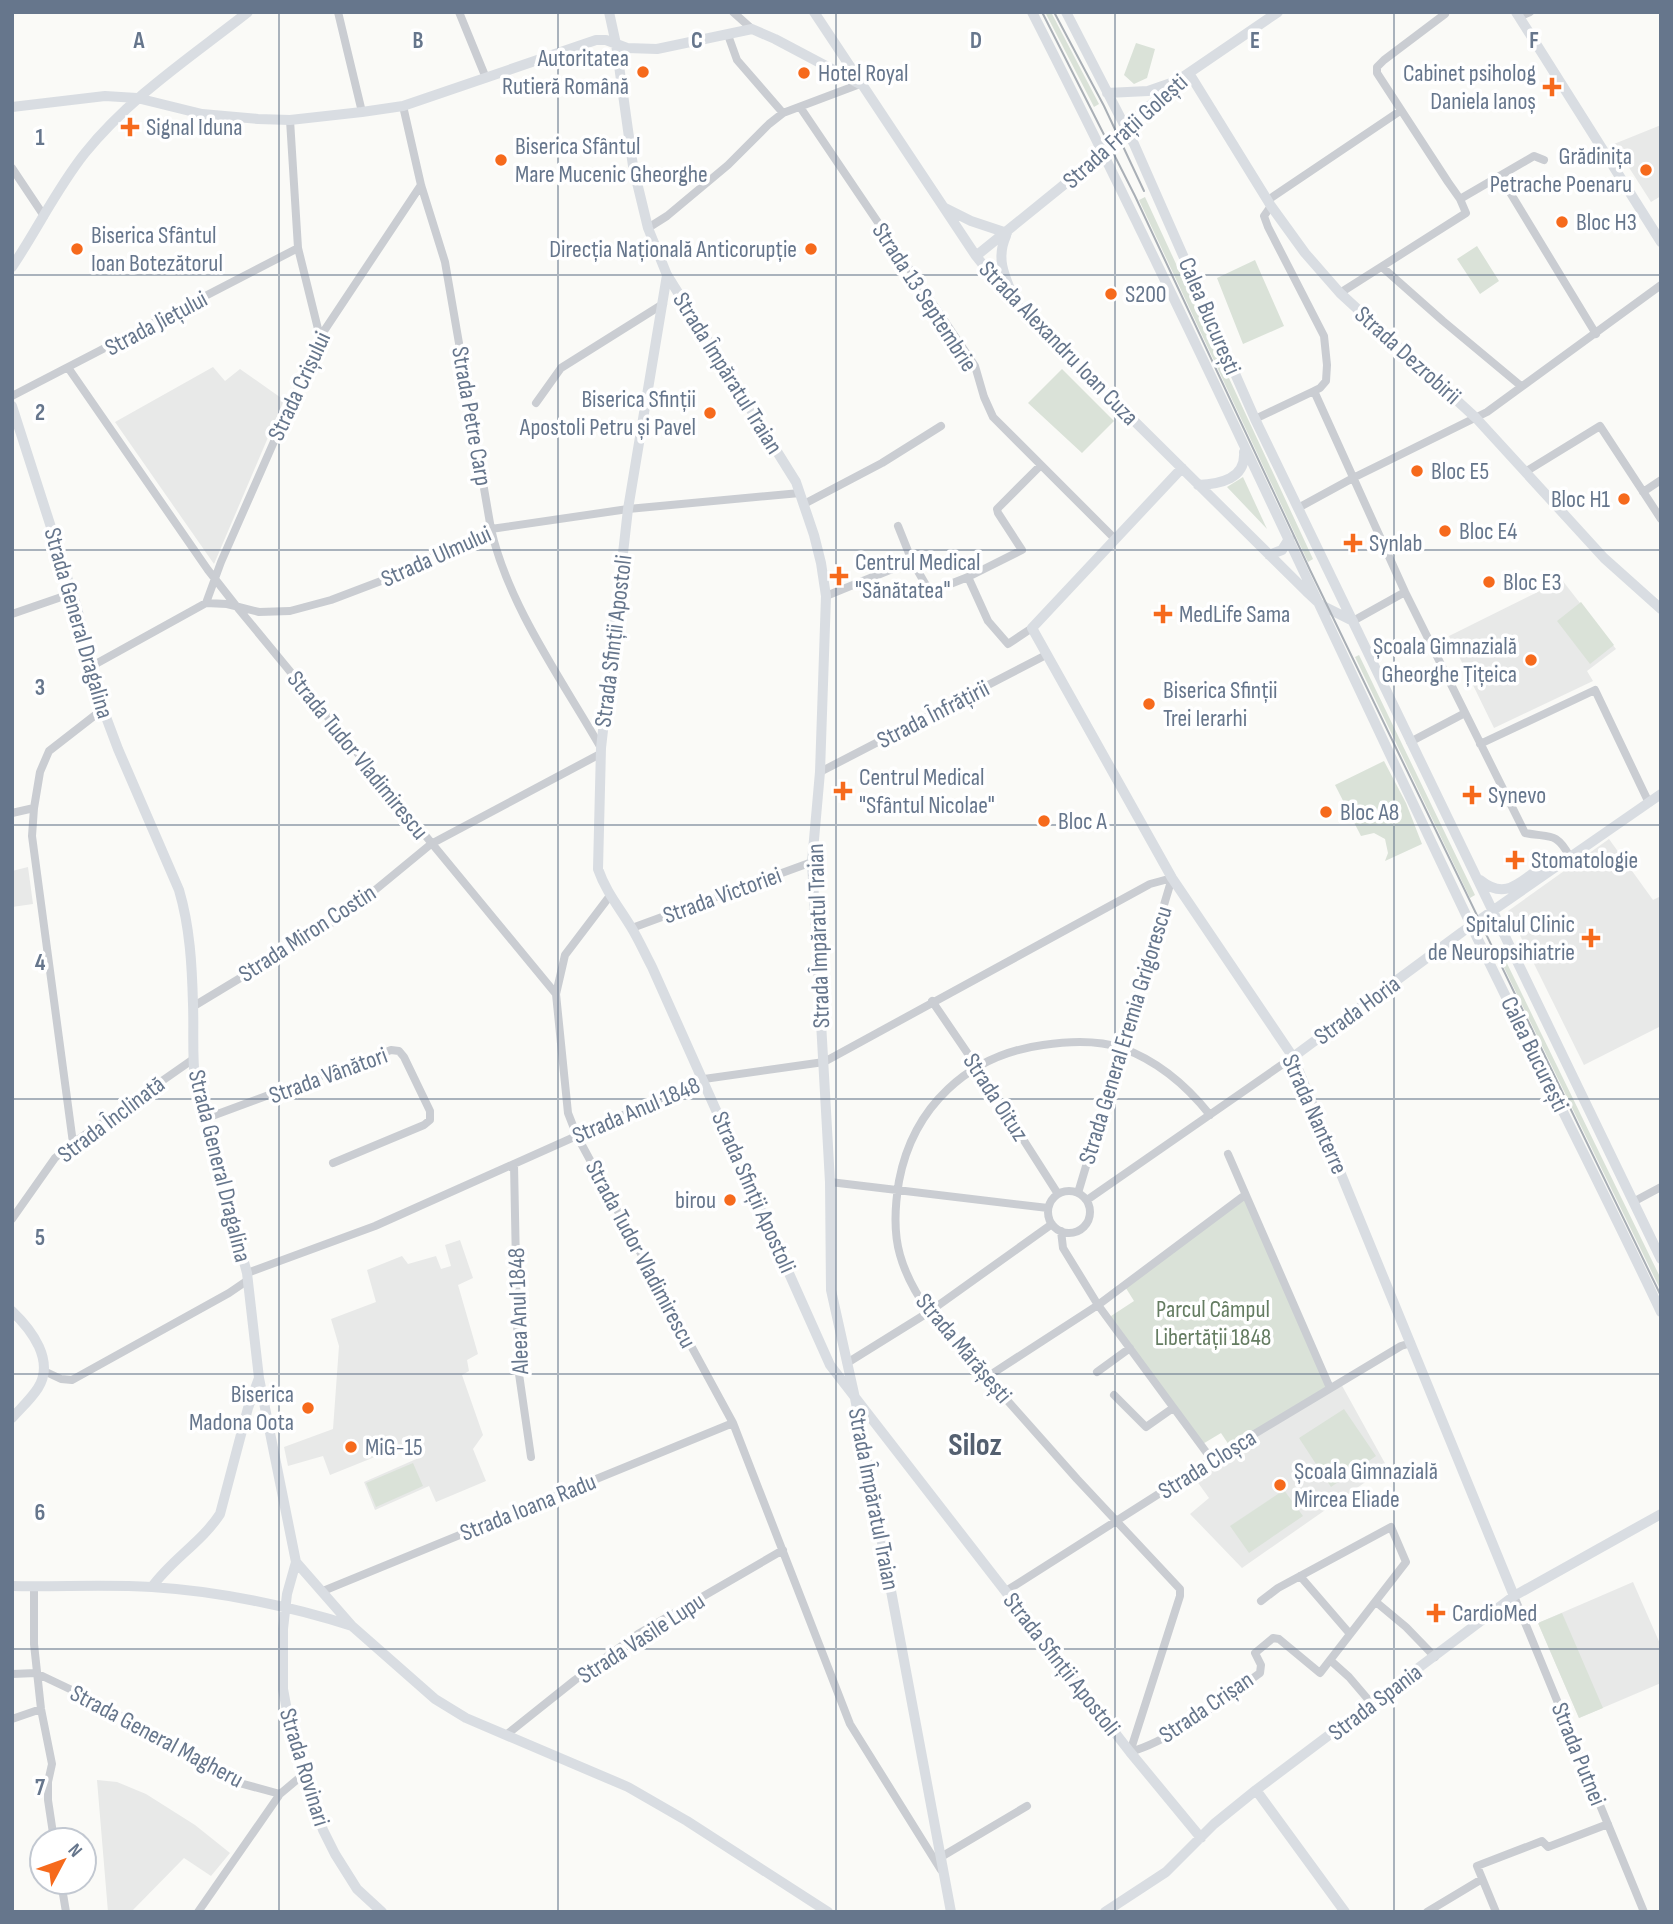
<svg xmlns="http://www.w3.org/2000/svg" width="1673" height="1924" viewBox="0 0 1673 1924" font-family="'Sofia Sans Condensed',sans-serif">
  <rect width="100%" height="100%" fill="#fafaf7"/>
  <!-- built -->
  <path fill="#e8e9e8" d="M 1661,125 L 1661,196 L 1651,202 L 1614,144 Z
    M 213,367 L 225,381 L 240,369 L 284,400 L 214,564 L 115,422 Z
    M 1562,580 L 1616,649 L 1587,671 L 1593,681 L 1494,728 L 1449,636 Z
    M 1609,839 L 1653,900 L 1661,896 L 1661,1026 L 1584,1065 L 1508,911 Z
    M 28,867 L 33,904 L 12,907 L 12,871 Z
    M 460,1240 L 473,1278 L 458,1285 L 478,1354 L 467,1360 L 469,1371 L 462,1375 L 483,1435 L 473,1449 L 486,1481 L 436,1502 L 429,1486 L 375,1510 L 364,1482 L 423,1456 L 417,1440 L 330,1475 L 323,1456 L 288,1466 L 284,1447 L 333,1429 L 339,1346 L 331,1319 L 376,1302 L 367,1270 L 402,1256 L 408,1264 L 436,1256 L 441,1269 L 451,1266 L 445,1245 Z
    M 1340,1382 L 1387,1467 L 1242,1568 L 1190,1514 L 1209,1498 L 1191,1473 Z
    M 1633,1582 L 1661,1646 L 1661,1683 L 1579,1718 L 1538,1623 Z
    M 97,1780 L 117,1782 L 146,1794 L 195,1825 L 230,1853 L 211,1876 L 184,1858 L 131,1912 L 108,1912 Z"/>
  <!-- green -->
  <path fill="#dae2d8" d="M 1045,12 L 1051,12 L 1099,104 L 1094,107 Z
    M 1136,43 L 1155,49 L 1147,78 L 1134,84 L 1124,75 Z
    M 1145,197 L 1313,559 L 1308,562 L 1139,200 Z
    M 1477,246 L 1499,281 L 1480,294 L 1457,259 Z
    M 1255,260 L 1284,326 L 1243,344 L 1217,278 Z
    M 1062,369 L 1114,421 L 1082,453 L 1028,403 Z
    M 1243,477 L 1267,529 L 1227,487 Z
    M 1581,602 L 1614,645 L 1590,664 L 1557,621 Z
    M 1359,655 L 1475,895 L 1470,898 L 1355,657 Z
    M 1384,761 L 1406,803 L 1422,844 L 1385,861 L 1388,853 L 1385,839 L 1374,833 L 1361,836 L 1335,785 Z
    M 1498,945 L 1661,1279 L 1661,1291 L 1494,947 Z
    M 1245,1195 L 1330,1388 L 1231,1448 L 1221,1433 L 1201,1445 L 1108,1318 L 1134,1301 L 1124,1285 Z
    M 1344,1409 L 1376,1456 L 1331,1487 L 1299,1438 Z
    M 413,1463 L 423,1486 L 376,1507 L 366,1483 Z
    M 1284,1490 L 1303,1516 L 1249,1553 L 1230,1526 Z
    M 1562,1613 L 1603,1708 L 1579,1718 L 1538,1623 Z"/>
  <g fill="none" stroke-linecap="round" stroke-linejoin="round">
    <!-- street -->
    <path stroke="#cacdd2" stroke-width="8" d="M 338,12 L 362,112
      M 459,12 L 486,78
      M 733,12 L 752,29
      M 1445,14 L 1384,60 L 1377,67 L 1377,73 L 1448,182 L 1460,199 L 1534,156 L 1544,160
      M 1519,17 L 1530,12
      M 728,35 L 737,60 L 783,113
      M 403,106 L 421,185 L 445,262 L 491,529 C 508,605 562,680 601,748
      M 800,107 L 975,366 L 984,397 L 993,417 L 1115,539
      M 290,120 L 298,248 L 320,337
      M 12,168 L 44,216
      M 1500,176 L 1596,334
      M 1268,200 L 1400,111
      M 1271,206 L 1264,216 L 1268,227 L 1324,336 L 1327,365 L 1326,381 L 1320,388 L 1314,391
      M 648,228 L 667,216 L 728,165 L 769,124 L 783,113 L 860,84
      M 1382,267 L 1443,321 L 1521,386
      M 1340,293 L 1466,213 L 1460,199
      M 69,369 L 208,570 L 237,607 L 556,994 L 568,1113 L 577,1136 L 733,1423 L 850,1724 L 941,1870
      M 12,396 L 298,248
      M 536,403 L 561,368 L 663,304
      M 1255,419 L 1314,391 L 1405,592 L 1525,833 C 1550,838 1556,831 1570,857
      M 1525,472 L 1600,426 L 1661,519
      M 1643,492 L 1661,480
      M 804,504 L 882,463 L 941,426
      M 1298,508 L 1353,478 L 1487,412 L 1661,285
      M 898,526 L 912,561 L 930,592 L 968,577 L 1022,550 L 998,513 L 997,509 L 1041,465
      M 968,577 L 988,621 L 1008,644 L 1032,628
      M 826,596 L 912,561
      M 206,603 L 221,562 L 320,337 L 421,185
      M 12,614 L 73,593
      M 1353,621 L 1405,592
      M 92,666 L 206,603 L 227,604 L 259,612 L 290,611 L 331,600 L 381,581 L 491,529 L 628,509 L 800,493
      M 1410,742 L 1465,713
      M 1480,744 L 1595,690 L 1649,803
      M 820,772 L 1046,655
      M 12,813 L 34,808
      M 632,928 L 812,862
      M 556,994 L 565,955 L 609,897
      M 932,1001 L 977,1067 L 1058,1194
      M 194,1006 L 346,914 L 431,844 L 600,754
      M 204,1119 L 391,1050 L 399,1051 L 404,1057 L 430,1111 L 430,1120 L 424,1125 L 333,1163
      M 73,1143 L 32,836 L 34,808 L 40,772 L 49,751 L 103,709
      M 1228,1154 L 1330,1388
      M 514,1164 L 518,1367 L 531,1457
      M 830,1182 L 1048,1208
      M1048 1212a21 21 0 1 1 42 0a21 21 0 1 1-42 0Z
      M 1078,1193 L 1172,878
      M 1087,1200 L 1293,1057
      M 1633,1202 L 1661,1187
      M 12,1219 L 55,1158 L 73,1143 L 192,1060
      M 1061,1231 L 1063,1248 L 1098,1305 L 1212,1460
      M 247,1273 L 375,1226 L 704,1079 L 824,1062 L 1150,884 L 1172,878
      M 847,1363 L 929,1312 L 1052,1224
      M 44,1371 L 61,1379 L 72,1380 L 229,1293 L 248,1280
      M 1097,1372 L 1130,1348
      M 987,1377 L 1098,1305 L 1245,1195
      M 1114,1395 L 1146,1427 L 1173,1408
      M 1300,1576 L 1350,1634
      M 34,1586 L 34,1644 L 41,1709 L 52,1764 L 48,1782 L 48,1800 L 54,1840
      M 323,1591 L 733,1423
      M 1006,1591 L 1231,1448 L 1401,1346 L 1411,1343
      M 1514,1596 L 1644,1912
      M 1376,1602 L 1406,1627 L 1435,1657
      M 1330,1660 L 1349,1677 L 1372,1704
      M 12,1674 L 36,1673 L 95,1701 L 232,1781 L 280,1794
      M 12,1719 L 41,1709
      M 506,1735 L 575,1680 L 638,1634 L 783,1550
      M 1130,1752 L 1180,1596 L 1180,1589 L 1077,1479 L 929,1312 C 916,1294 906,1276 900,1255 C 893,1231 895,1205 899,1181 C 913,1107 968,1055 1043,1045 C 1069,1041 1098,1040 1122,1048 C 1158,1061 1187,1086 1210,1115
      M 1130,1752 C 1173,1740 1224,1699 1260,1673 L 1261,1665 L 1255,1653 L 1273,1638 L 1279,1639 L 1320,1673 L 1406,1562 L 1391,1527 L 1278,1588 L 1261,1601
      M 941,1857 L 1027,1806
      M 61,1882 L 66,1912
      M 198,1912 L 280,1794 L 305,1773
      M 1427,1912 L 1482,1879
      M 1496,1912 L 1477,1866 L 1542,1841 L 1548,1847 L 1608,1824"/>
    <!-- secondary -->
    <path stroke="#d9dde2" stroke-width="10" d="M 609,12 L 616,44 L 633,166 L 648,228 L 667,275 L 796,482 L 814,535 L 821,563 L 826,596 L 820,772 L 812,862 L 830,1182 L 831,1290 L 855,1398 L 951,1912
      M 814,12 L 976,256 L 1008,296 L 1306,591 L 1321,605 L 1353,621
      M 1032,12 C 1185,312 1324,618 1469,921 C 1532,1052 1599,1181 1661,1312
      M 1066,12 L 1134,144 L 1255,419 L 1661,1259
      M 1516,12 L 1661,242
      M 1189,73 L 1271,206 L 1305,253 L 1340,293 L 1476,418 L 1604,558 L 1661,609
      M 1107,93 L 1148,91 L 1171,83
      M 12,107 L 105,96 L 137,98 L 202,114 L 258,119 L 290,120 L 362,112 L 403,106 L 596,40 L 606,40 L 627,48 L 657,49 L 752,29 L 775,39 L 860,84
      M 945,208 L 971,221 L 1007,233
      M 1006,236 C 996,258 1004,275 1013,296
      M 976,256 L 1092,162 L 1139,115 L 1180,79 L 1278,12
      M 12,267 C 37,230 57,188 85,153 C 131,96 191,57 248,12
      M 667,275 L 628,509 L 601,748 L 598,869 C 606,892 619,907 631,927 C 639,940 645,954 652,967 L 830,1365 L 1130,1752 L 1201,1838
      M 12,406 L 77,608 L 100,701 L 118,749 L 179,890 C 190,927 192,966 193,1004 C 194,1030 192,1055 195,1081 L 247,1273 L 259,1378 L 296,1562 L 287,1594 L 283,1629 L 283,1689 L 290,1727 L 323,1830 L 335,1854 L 357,1889 L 382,1912
      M 1182,468 L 1032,628 L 1172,878 L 1293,1057 L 1514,1596
      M 1198,485 C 1220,484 1246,479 1244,452
      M 1269,555 L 1282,550 L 1289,539
      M 1480,880 C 1506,901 1519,882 1542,867
      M 1293,1057 L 1462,932 L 1661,794
      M 12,1311 C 32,1330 55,1361 38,1388 C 31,1399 21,1408 12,1418
      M 296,1562 L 352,1626 L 435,1699 L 466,1718 L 628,1787 L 687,1821 L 828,1912
      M 12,1586 C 59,1587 106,1584 152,1587 C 217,1591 290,1606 352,1626
      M 152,1587 C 171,1560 202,1542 220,1514 L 248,1408 L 259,1378
      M 1256,1790 L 1345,1912
      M 1105,1912 L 1166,1872 L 1214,1824 L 1256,1790 L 1514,1596 L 1661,1514"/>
    <!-- tram -->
    <path stroke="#a9afb6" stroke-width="2" d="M 1042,12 L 1135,196 L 1310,570 L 1661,1296
      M 1054,12 L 1104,106 L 1144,191"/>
  </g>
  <!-- grid -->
  <path fill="none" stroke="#66768c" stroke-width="2" stroke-opacity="0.55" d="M 279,12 L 279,1912M 558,12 L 558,1912M 836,12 L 836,1912M 1115,12 L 1115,1912M 1394,12 L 1394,1912M 12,275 L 1661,275M 12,550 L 1661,550M 12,825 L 1661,825M 12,1099 L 1661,1099M 12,1374 L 1661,1374M 12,1649 L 1661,1649"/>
  <!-- markers -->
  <g fill="#f66a1c" stroke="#fff" stroke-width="2.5">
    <circle cx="643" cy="72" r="7"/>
    <circle cx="804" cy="73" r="7"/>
    <path d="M1548.5 76.5h7v7h7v7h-7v7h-7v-7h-7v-7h7z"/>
    <path d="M126.5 116.5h7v7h7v7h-7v7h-7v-7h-7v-7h7z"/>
    <circle cx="501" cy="160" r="7"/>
    <circle cx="1646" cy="170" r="7"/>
    <circle cx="1562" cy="222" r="7"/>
    <circle cx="77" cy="249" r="7"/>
    <circle cx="811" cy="249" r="7"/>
    <circle cx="1111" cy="294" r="7"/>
    <circle cx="710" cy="413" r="7"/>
    <circle cx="1417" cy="471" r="7"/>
    <circle cx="1624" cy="499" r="7"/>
    <circle cx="1445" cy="531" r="7"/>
    <path d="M1349.5 532.5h7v7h7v7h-7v7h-7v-7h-7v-7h7z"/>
    <path d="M835.5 565.5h7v7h7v7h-7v7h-7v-7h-7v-7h7z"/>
    <circle cx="1489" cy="582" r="7"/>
    <path d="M1159.5 603.5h7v7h7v7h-7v7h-7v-7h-7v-7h7z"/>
    <circle cx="1531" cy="660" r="7"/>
    <circle cx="1149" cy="704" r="7"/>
    <path d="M839.5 780.5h7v7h7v7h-7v7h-7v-7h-7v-7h7z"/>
    <path d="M1468.5 784.5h7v7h7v7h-7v7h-7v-7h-7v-7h7z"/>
    <circle cx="1326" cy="812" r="7"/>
    <circle cx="1044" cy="821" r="7"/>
    <path d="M1511.5 849.5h7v7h7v7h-7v7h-7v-7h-7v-7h7z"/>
    <path d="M1587.5 927.5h7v7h7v7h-7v7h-7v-7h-7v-7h7z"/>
    <circle cx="730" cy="1200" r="7"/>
    <circle cx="308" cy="1408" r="7"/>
    <circle cx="351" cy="1447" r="7"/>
    <circle cx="1280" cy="1485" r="7"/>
    <path d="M1432.5 1602.5h7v7h7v7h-7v7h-7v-7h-7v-7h7z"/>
  </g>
  <g text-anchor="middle" stroke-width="7" stroke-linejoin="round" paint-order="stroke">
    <!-- poi labels -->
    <g font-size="24" fill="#66768c" stroke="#fff" text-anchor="start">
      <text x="629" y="66" text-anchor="end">Autoritatea<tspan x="629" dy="28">Rutieră Română</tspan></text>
      <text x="818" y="81">Hotel Royal</text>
      <text x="1536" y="81" text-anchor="end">Cabinet psiholog<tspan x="1536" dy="28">Daniela Ianoș</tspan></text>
      <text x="146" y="135">Signal Iduna</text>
      <text x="515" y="154">Biserica Sfântul<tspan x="515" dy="28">Mare Mucenic Gheorghe</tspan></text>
      <text x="1632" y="164" text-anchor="end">Grădinița<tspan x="1632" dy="28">Petrache Poenaru</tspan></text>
      <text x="1576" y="230">Bloc H3</text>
      <text x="91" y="243">Biserica Sfântul<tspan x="91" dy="28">Ioan Botezătorul</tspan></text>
      <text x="797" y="257" text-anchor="end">Direcția Națională Anticorupție</text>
      <text x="1125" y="302">S200</text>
      <text x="696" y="407" text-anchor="end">Biserica Sfinții<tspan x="696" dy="28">Apostoli Petru și Pavel</tspan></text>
      <text x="1431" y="479">Bloc E5</text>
      <text x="1610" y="507" text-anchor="end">Bloc H1</text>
      <text x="1459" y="539">Bloc E4</text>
      <text x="1369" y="551">Synlab</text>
      <text x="855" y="570">Centrul Medical<tspan x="855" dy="28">"Sănătatea"</tspan></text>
      <text x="1503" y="590">Bloc E3</text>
      <text x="1179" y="622">MedLife Sama</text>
      <text x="1517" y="654" text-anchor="end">Școala Gimnazială<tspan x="1517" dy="28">Gheorghe Țițeica</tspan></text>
      <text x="1163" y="698">Biserica Sfinții<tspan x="1163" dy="28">Trei Ierarhi</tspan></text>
      <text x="859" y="785">Centrul Medical<tspan x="859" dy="28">"Sfântul Nicolae"</tspan></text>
      <text x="1488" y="803">Synevo</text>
      <text x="1340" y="820">Bloc A8</text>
      <text x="1058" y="829">Bloc A</text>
      <text x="1531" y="868">Stomatologie</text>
      <text x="1575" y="932" text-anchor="end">Spitalul Clinic<tspan x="1575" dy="28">de Neuropsihiatrie</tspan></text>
      <text x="716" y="1208" text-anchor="end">birou</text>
      <text x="294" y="1402" text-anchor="end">Biserica<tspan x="294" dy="28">Madona Oota</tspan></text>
      <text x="365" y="1455">MiG-15</text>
      <text x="1294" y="1479">Școala Gimnazială<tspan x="1294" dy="28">Mircea Eliade</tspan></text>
      <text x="1452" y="1621">CardioMed</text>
    </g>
    <!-- street labels -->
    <g font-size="24" fill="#66768c" stroke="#fff">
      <text transform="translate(1125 131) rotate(-42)" y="8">Strada Frații Golești</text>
      <text transform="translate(925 297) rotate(57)" y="8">Strada 13 Septembrie</text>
      <text transform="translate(1210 316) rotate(67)" y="8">Calea București</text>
      <text transform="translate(156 323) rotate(-28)" y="8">Strada Jiețului</text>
      <text transform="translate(1059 343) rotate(46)" y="8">Strada Alexandru Ioan Cuza</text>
      <text transform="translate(1408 355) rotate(42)" y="8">Strada Dezrobirii</text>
      <text transform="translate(728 373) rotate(58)" y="8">Strada Împăratul Traian</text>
      <text transform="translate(299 386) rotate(-65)" y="8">Strada Crișului</text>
      <text transform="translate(472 416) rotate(80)" y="8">Strada Petre Carp</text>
      <text transform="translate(436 556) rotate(-24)" y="8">Strada Ulmului</text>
      <text transform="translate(79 623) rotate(74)" y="8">Strada General Dragalina</text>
      <text transform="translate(613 641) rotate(-83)" y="8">Strada Sfinții Apostoli</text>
      <text transform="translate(933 714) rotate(-27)" y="8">Strada Înfrățirii</text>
      <text transform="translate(358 755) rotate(51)" y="8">Strada Tudor Vladimirescu</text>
      <text transform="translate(722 895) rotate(-20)" y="8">Strada Victoriei</text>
      <text transform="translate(307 933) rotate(-33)" y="8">Strada Miron Costin</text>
      <text transform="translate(818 936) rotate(-92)" y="8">Strada Împăratul Traian</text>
      <text transform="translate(1357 1010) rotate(-36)" y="8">Strada Horia</text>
      <text transform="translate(1125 1035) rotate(-73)" y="8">Strada General Eremia Grigorescu</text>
      <text transform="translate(1535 1054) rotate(64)" y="8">Calea București</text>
      <text transform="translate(328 1075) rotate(-20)" y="8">Strada Vânători</text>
      <text transform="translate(996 1097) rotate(57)" y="8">Strada Oituz</text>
      <text transform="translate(636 1110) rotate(-23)" y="8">Strada Anul 1848</text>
      <text transform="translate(1315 1114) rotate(66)" y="8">Strada Nanterre</text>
      <text transform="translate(111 1119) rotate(-37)" y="8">Strada Înclinată</text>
      <text transform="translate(220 1166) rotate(76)" y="8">Strada General Dragalina</text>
      <text transform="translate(754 1192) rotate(66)" y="8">Strada Sfinții Apostoli</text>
      <text transform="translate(641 1254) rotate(62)" y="8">Strada Tudor Vladimirescu</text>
      <text transform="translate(518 1311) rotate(-92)" y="8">Aleea Anul 1848</text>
      <text transform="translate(964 1348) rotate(50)" y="8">Strada Mărășești</text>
      <text transform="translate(1207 1464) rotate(-32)" y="8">Strada Cloșca</text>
      <text transform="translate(874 1499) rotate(79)" y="8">Strada Împăratul Traian</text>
      <text transform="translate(528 1507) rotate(-22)" y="8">Strada Ioana Radu</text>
      <text transform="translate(641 1638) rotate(-33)" y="8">Strada Vasile Lupu</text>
      <text transform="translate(1062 1664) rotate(52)" y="8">Strada Sfinții Apostoli</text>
      <text transform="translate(1375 1702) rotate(-37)" y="8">Strada Spania</text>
      <text transform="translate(1206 1707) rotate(-34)" y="8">Strada Crișan</text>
      <text transform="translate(157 1736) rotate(28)" y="8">Strada General Magheru</text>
      <text transform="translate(1579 1754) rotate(68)" y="8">Strada Putnei</text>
      <text transform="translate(305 1767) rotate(73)" y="8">Strada Rovinari</text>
    </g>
    <!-- park labels -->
    <g font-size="24" fill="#647c61" stroke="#fff">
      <text x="1213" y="1317">Parcul Câmpul<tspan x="1213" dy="28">Libertății 1848</tspan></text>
    </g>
    <!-- district labels -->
    <g font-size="32" font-weight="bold" fill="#546070" stroke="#fff">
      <text x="975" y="1455">Siloz</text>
    </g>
  </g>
  <g font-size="23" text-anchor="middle" font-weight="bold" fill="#66768c" stroke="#fff" stroke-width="7" stroke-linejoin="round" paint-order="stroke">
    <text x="139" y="48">A</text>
    <text x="418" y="48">B</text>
    <text x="697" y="48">C</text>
    <text x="976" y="48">D</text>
    <text x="1255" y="48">E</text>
    <text x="1534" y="48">F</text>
    <text x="40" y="145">1</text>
    <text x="40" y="420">2</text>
    <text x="40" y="695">3</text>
    <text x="40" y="970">4</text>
    <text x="40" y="1245">5</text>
    <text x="40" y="1520">6</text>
    <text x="40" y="1795">7</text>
  </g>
  <!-- border -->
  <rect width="1673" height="1924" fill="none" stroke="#66768c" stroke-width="28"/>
  <!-- north arrow -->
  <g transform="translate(63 1861) rotate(49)"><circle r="33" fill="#ffffff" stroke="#c2c8d1" stroke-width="2"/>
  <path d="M0-5L12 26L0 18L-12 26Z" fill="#f66a1c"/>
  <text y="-10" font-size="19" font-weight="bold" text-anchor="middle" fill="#66768c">N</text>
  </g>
</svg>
